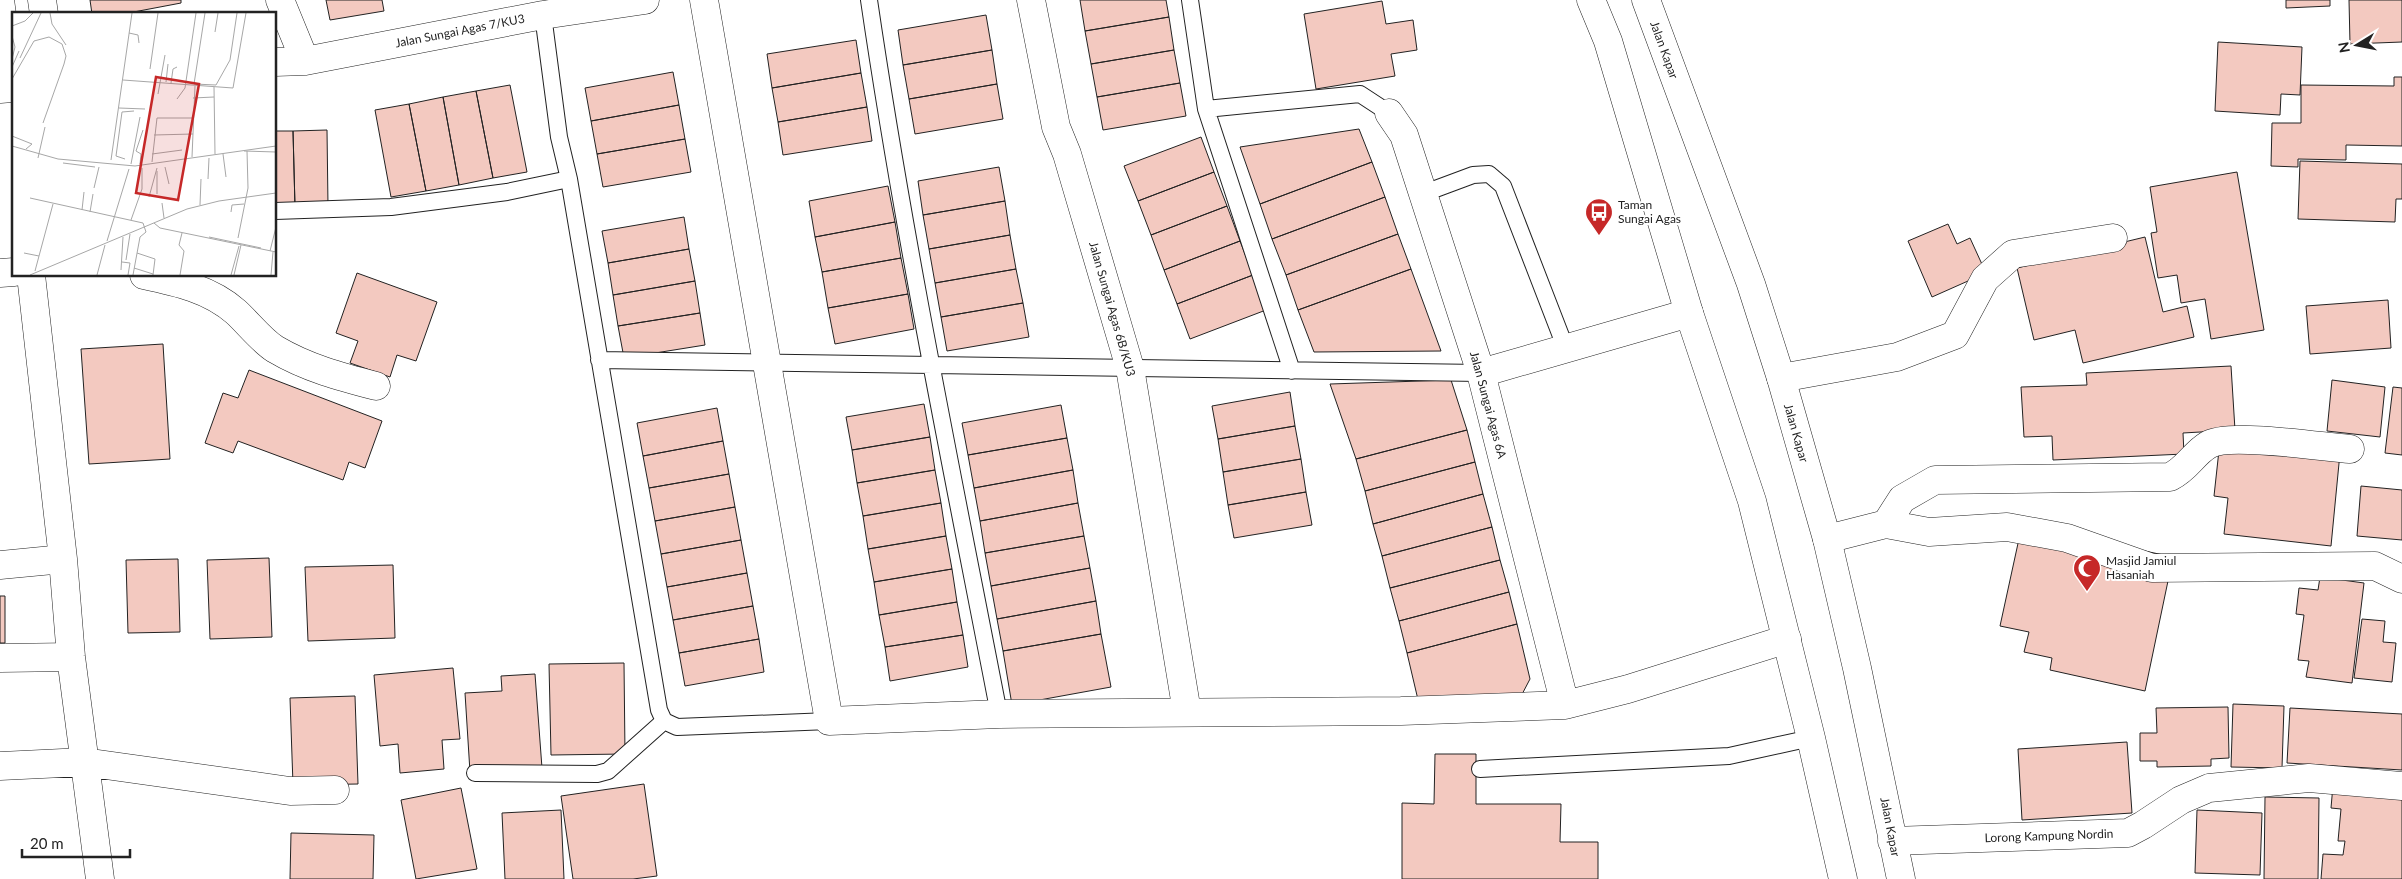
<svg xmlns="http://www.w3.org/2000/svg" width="2402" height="879" viewBox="0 0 2402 879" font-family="Lato,sans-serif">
  <rect width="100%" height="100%" fill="#fff"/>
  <!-- building -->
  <path fill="#f3c9c0" stroke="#222" d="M 90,0 L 181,0 L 181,3 L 123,14 L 92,14 Z
    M 326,0 L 382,0 L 384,11 L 330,20 Z
    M 1080,0 L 1166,0 L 1169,17 L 1085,31 Z
    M 2286,0 L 2330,0 L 2330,6 L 2286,8 Z
    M 2349,0 L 2402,0 L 2402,42 L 2350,44 Z
    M 1382,1 L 1386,24 L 1413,20 L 1417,50 L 1391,54 L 1395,76 L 1316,89 L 1304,14 Z
    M 986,15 L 992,50 L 903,65 L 898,30 Z
    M 1169,17 L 1174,50 L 1091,64 L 1085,31 Z
    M 856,40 L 861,73 L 772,88 L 767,54 Z
    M 2218,42 L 2302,47 L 2300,95 L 2281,94 L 2280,115 L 2215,111 Z
    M 992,50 L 997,84 L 909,99 L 903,65 Z
    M 1174,50 L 1180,83 L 1097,97 L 1091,64 Z
    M 673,72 L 679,105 L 591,121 L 585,88 Z
    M 861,73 L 867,107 L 778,122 L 772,88 Z
    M 2394,77 L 2402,77 L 2402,146 L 2346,145 L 2346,160 L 2298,159 L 2298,167 L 2271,166 L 2272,123 L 2301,123 L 2301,85 L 2394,86 Z
    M 1180,83 L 1186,116 L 1103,130 L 1097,97 Z
    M 997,84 L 1003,119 L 915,134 L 909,99 Z
    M 510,85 L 527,172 L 493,178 L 476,91 Z
    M 476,91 L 493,178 L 459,185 L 443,97 Z
    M 443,97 L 459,185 L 426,191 L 409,104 Z
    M 409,104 L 426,191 L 391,197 L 375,110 Z
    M 679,105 L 685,139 L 597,154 L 591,121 Z
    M 867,107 L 872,141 L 783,155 L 778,122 Z
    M 1359,129 L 1372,162 L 1260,204 L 1240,147 Z
    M 327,130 L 328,206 L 295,207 L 293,131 Z
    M 275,131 L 293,131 L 295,207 L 275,207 Z
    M 1201,137 L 1214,172 L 1138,201 L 1124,166 Z
    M 685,139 L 691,172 L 603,187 L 597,154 Z
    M 2300,161 L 2402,164 L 2402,199 L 2396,199 L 2395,222 L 2298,219 Z
    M 1372,162 L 1385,197 L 1272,239 L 1260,204 Z
    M 999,167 L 1005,201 L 923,215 L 918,181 Z
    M 1214,172 L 1227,206 L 1151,235 L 1138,201 Z
    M 2237,172 L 2264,330 L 2211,339 L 2205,299 L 2181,303 L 2177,275 L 2158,278 L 2151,233 L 2157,232 L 2150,187 Z
    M 888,186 L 895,222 L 815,237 L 809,201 Z
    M 1385,197 L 1398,234 L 1286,275 L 1272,239 Z
    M 1005,201 L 1010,235 L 929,249 L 923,215 Z
    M 1227,206 L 1240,241 L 1164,270 L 1151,235 Z
    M 684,217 L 689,249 L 608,263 L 602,231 Z
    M 895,222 L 901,258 L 822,272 L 815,237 Z
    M 1948,224 L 1957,244 L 1970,238 L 1986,273 L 1932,297 L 1908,241 Z
    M 1398,234 L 1411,269 L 1298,310 L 1286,275 Z
    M 1010,235 L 1016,269 L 935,283 L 929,249 Z
    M 2145,237 L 2163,312 L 2187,306 L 2194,337 L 2083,363 L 2075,330 L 2034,340 L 2017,268 Z
    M 1240,241 L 1253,275 L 1177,304 L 1164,270 Z
    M 689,249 L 695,281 L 613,295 L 608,263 Z
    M 901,258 L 908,294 L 828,308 L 822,272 Z
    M 1016,269 L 1023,303 L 941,317 L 935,283 Z
    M 1411,269 L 1441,351 L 1314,352 L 1298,310 Z
    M 357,273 L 437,302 L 416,361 L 397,355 L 390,377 L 350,363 L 358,341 L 336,333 Z
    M 1253,275 L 1266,310 L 1190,339 L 1177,304 Z
    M 695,281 L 700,313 L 618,326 L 613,295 Z
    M 908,294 L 914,329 L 835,344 L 828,308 Z
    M 2388,300 L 2391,348 L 2310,354 L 2306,306 Z
    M 1023,303 L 1029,337 L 947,351 L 941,317 Z
    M 700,313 L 705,345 L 624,358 L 618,326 Z
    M 163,344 L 170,459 L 89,464 L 81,349 Z
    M 2231,366 L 2235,430 L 2183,433 L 2184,454 L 2053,460 L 2052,436 L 2024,437 L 2021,387 L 2087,385 L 2086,373 Z
    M 249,370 L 382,421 L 365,468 L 349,462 L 343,480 L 238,441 L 233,453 L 205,443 L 223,393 L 238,398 Z
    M 1451,380 L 1467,430 L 1356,459 L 1330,384 Z
    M 2332,380 L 2385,387 L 2380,437 L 2327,431 Z
    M 2393,387 L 2402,388 L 2402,455 L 2385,453 Z
    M 1290,392 L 1295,426 L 1218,439 L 1212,406 Z
    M 924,404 L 930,437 L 852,450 L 846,417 Z
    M 1061,405 L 1067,438 L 968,455 L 962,423 Z
    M 717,408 L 723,441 L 643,456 L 637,423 Z
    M 1295,426 L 1301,459 L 1223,472 L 1218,439 Z
    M 1467,430 L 1475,462 L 1365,491 L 1356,459 Z
    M 930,437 L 935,470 L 857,483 L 852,450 Z
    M 1067,438 L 1073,470 L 974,488 L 968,455 Z
    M 723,441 L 729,474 L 649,488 L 643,456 Z
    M 2220,441 L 2340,453 L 2331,546 L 2224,534 L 2228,498 L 2214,496 Z
    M 1301,459 L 1306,492 L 1228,505 L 1223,472 Z
    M 1475,462 L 1483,494 L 1373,524 L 1365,491 Z
    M 935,470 L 941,503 L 863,516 L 857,483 Z
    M 1073,470 L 1078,503 L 980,521 L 974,488 Z
    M 729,474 L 735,507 L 655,521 L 649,488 Z
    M 2361,486 L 2402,490 L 2402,540 L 2357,536 Z
    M 1306,492 L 1312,525 L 1234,538 L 1228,505 Z
    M 1483,494 L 1492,527 L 1382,556 L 1373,524 Z
    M 941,503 L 946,536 L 868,549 L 863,516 Z
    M 1078,503 L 1084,536 L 985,553 L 980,521 Z
    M 735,507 L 741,540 L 661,554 L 655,521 Z
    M 2022,525 L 2173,557 L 2145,691 L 2050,670 L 2052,658 L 2024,652 L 2029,632 L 2000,626 Z
    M 1492,527 L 1500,560 L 1390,588 L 1382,556 Z
    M 946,536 L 952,569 L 874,582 L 868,549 Z
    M 1084,536 L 1090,568 L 991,586 L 985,553 Z
    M 741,540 L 747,573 L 667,587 L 661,554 Z
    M 269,558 L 272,637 L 210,639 L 207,560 Z
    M 178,559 L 180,632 L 128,633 L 126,560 Z
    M 1500,560 L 1509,592 L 1399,621 L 1390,588 Z
    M 393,565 L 395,638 L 308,641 L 305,567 Z
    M 1090,568 L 1096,601 L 997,619 L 991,586 Z
    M 952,569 L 957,602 L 879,615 L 874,582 Z
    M 747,573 L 753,606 L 673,620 L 667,587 Z
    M 2320,577 L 2364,583 L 2352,683 L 2306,677 L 2309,661 L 2298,660 L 2304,615 L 2296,614 L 2299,588 L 2318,590 Z
    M 1509,592 L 1517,624 L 1407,653 L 1399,621 Z
    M 0,596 L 5,596 L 5,643 L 0,643 Z
    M 1096,601 L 1101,634 L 1003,651 L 997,619 Z
    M 957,602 L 963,635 L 885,647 L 879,615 Z
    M 753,606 L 759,639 L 679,653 L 673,620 Z
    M 2362,619 L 2385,621 L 2383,642 L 2396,643 L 2392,682 L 2354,678 Z
    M 1517,624 L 1530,679 L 1518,702 L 1419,704 L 1407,653 Z
    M 1101,634 L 1111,687 L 1012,705 L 1003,651 Z
    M 963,635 L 968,667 L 890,681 L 885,647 Z
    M 759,639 L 764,672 L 685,686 L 679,653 Z
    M 624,663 L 625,754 L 551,755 L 549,664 Z
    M 453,668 L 460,739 L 442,740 L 444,769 L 400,773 L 398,744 L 380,746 L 374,675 Z
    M 535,674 L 542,768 L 470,772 L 465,693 L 502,691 L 501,676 Z
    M 355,696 L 358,784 L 293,785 L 290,698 Z
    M 2233,704 L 2284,706 L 2282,768 L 2231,767 Z
    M 2228,707 L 2229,758 L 2211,759 L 2211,766 L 2157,767 L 2157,761 L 2140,761 L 2140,733 L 2157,733 L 2156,708 Z
    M 2290,708 L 2402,714 L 2402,770 L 2287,763 Z
    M 2127,742 L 2132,813 L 2022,820 L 2018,749 Z
    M 1435,754 L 1476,754 L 1476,804 L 1561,804 L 1560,842 L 1598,842 L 1598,879 L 1402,879 L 1402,803 L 1434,804 Z
    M 644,784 L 657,876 L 633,879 L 573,879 L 561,796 Z
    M 2333,785 L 2402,790 L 2402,879 L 2321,879 L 2323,854 L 2343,855 L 2345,841 L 2338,841 L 2341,809 L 2331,808 Z
    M 461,788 L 477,869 L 416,879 L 401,800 Z
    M 2265,797 L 2319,798 L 2318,879 L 2264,879 Z
    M 561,810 L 564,879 L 505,879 L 502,813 Z
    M 2197,810 L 2262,813 L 2260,875 L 2195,873 Z
    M 291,833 L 374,835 L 373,879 L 290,879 Z"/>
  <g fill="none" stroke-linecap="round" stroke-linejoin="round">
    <!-- lane casing -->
    <g stroke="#222" stroke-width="18">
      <path id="lane" d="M 869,0 C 904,239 953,476 999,714
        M 1190,0 L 1206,109 L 1292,371
        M 543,15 L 559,137 L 569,179 L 659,710 L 664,721 L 677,727 L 829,721
        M 1206,109 L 1360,94 L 1389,113
        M 1422,194 L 1473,175 L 1489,174 L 1503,186 L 1566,349
        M 275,211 L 391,207 L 507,192 L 569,179
        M 599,360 L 1481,373
        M 1480,769 L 1729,756 L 1811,738
        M 475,773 L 597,774 L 608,771 L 664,721"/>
    </g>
    <!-- street casing -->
    <g stroke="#222" stroke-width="29">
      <path id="street" d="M 42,0 L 44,14
        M 280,0 L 305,61
        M 704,0 L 829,721 L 999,714 L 1401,711 L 1565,705 L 1628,689 L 1787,639
        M 1031,0 L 1056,127 L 1067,154 L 1130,368 L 1187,712
        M 275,62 L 305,61 L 543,15 L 645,0
        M 0,89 L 12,88 L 0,0
        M 1389,113 L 1404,135 L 1481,373 L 1565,705
        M 0,273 L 14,272
        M 31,275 L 63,559 L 71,657 L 100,879
        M 144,275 C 177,282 210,289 236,312 C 249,324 261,340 275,349 C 307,368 341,377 376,386
        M 1481,373 L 1689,313
        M 1781,378 L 1897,357 L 1955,335 L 1985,279 L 2013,254 L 2113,238
        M 1886,524 L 1902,499 L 1935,480 L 2170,477 C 2188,468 2193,454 2208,445 C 2228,432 2322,447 2350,449
        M 1827,539 L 1886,524 L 1929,532 L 2007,527 L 2067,538 L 2152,568 L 2375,566 L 2402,579
        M 0,565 L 63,559
        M 0,658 L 71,657
        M 0,766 L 84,762 L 290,791 L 335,790
        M 1892,841 L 2128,833 L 2143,825 L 2181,800 L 2209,788 L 2309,778 L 2402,786"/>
    </g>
    <!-- highway casing -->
    <g stroke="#222" stroke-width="29">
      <path id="highway" d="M 1591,0 L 1608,41 L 1689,313 L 1752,501 L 1811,738 L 1843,879
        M 1646,0 L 1751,284 L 1781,378 L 1827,539 L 1857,668 L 1901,879"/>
    </g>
    <!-- lane -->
    <use href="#lane" stroke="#fff" stroke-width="16"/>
    <!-- street -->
    <use href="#street" stroke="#fff" stroke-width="28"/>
    <!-- highway -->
    <use href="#highway" stroke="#fff" stroke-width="28"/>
  </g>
  <!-- icons -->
  <defs>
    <g id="bus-pin" transform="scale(1.4375)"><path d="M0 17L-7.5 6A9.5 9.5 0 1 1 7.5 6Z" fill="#c62828" stroke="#fff"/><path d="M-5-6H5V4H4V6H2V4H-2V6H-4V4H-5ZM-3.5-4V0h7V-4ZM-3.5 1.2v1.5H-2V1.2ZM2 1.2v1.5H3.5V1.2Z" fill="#fff"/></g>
    <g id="mosque-pin" transform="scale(1.4375)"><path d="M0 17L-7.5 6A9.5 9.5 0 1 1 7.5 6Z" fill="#c62828" stroke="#fff"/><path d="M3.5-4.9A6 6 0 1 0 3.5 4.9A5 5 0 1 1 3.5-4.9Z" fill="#fff"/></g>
  </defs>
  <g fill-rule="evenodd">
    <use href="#bus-pin" x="1599" y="212"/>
    <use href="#mosque-pin" x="2087" y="568"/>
  </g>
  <g text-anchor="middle" stroke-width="4" stroke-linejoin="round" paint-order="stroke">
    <!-- street labels -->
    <g font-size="12" fill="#222" stroke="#fff">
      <text transform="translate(460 31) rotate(-11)" y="4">Jalan Sungai Agas 7/KU3</text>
      <text transform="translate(1664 50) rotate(70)" y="4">Jalan Kapar</text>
      <text transform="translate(1112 309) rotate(74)" y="4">Jalan Sungai Agas 6B/KU3</text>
      <text transform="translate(1488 405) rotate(75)" y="4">Jalan Sungai Agas 6A</text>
      <text transform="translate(1796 433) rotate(74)" y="4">Jalan Kapar</text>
      <text transform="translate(1890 827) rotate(79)" y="4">Jalan Kapar</text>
      <text transform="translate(2049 836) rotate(-2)" y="4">Lorong Kampung Nordin</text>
    </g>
    <!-- poi labels -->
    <g font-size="12" fill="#222" stroke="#fff" text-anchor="start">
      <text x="1618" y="209">Taman<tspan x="1618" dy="14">Sungai Agas</tspan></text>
      <text x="2106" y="565">Masjid Jamiul<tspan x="2106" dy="14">Hasaniah</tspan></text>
    </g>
  </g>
  <!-- overview -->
  <g transform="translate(12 12)">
    <rect width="264" height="264" fill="#fff"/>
    <path fill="none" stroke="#a7a7a7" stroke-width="1" d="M 38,1 L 40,12 L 54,33M 193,1 L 182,72 L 204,73 L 218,48 L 225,1M 0,14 L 13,9 L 21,1M 203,20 L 206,1M 117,21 L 126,23 L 127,31M 0,24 L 3,35 L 0,47M 8,46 L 29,1M 0,55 L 7,39M 138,57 L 146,1M 0,67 L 22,29 L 37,25 L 50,32 L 54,44 L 52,52 L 31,111M 111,68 L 221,76 L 234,1M 154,70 L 156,52M 159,71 L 161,57 L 165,55M 202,75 L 203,142M 146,82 L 153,43M 181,86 L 202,85M 165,87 L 173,76 L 184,1M 107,96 L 133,97M 142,123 L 181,122M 0,124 L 20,132 L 14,137M 0,134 L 46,147 L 123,154 L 264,134M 232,139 L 264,140M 140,142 L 170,138M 211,142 L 214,165M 180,145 L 183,74M 26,146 L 33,115M 113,147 L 104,144 L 110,100 L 122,99M 99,148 L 120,1M 140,150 L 145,106 L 181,106M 51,151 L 83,155M 119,152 L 128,105M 128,152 L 129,142 L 124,139 L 131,118M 153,155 L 157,172M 196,167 L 197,146M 82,176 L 87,155M 145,182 L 145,159M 137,185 L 145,156M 18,186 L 131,211 L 134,220 L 128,225 L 121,263M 150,191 L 152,206M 188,193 L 189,167M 70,198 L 72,180M 78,200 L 81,182M 219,200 L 220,193 L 232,192M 119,208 L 130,177 L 130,156M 142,211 L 148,216 L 264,240M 197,225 L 249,236M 226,226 L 236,176 L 235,139M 95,229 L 117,157M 258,239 L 264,215M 12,241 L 27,244 L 23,259M 125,241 L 143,247 L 141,263M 27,244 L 41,192M 114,248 L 118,222M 110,250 L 118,251 L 116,263M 122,256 L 141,262M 109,258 L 111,225M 18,263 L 175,197 L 207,189 L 264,181M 85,263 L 93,233M 168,263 L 172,239 L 167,233 L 170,221M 219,263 L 227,234M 222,263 L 229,233M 259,263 L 261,240"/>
    <path fill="#c62828" fill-opacity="0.15" stroke="#c62828" stroke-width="2.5" d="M 144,65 L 187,72 L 166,188 L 124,181 Z"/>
    <rect width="264" height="264" fill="none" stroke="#222" stroke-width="2.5"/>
  </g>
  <!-- north arrow -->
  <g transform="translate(2357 45) rotate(260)" stroke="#ffffff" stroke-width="4" paint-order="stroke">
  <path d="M0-4L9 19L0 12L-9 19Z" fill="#222222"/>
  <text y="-8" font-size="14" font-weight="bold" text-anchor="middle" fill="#222222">N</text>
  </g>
  <!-- scale -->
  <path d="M22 849v8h108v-8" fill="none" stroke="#222222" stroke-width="2.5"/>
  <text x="30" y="849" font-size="15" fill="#222222" stroke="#ffffff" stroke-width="4" paint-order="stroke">20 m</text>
</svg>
